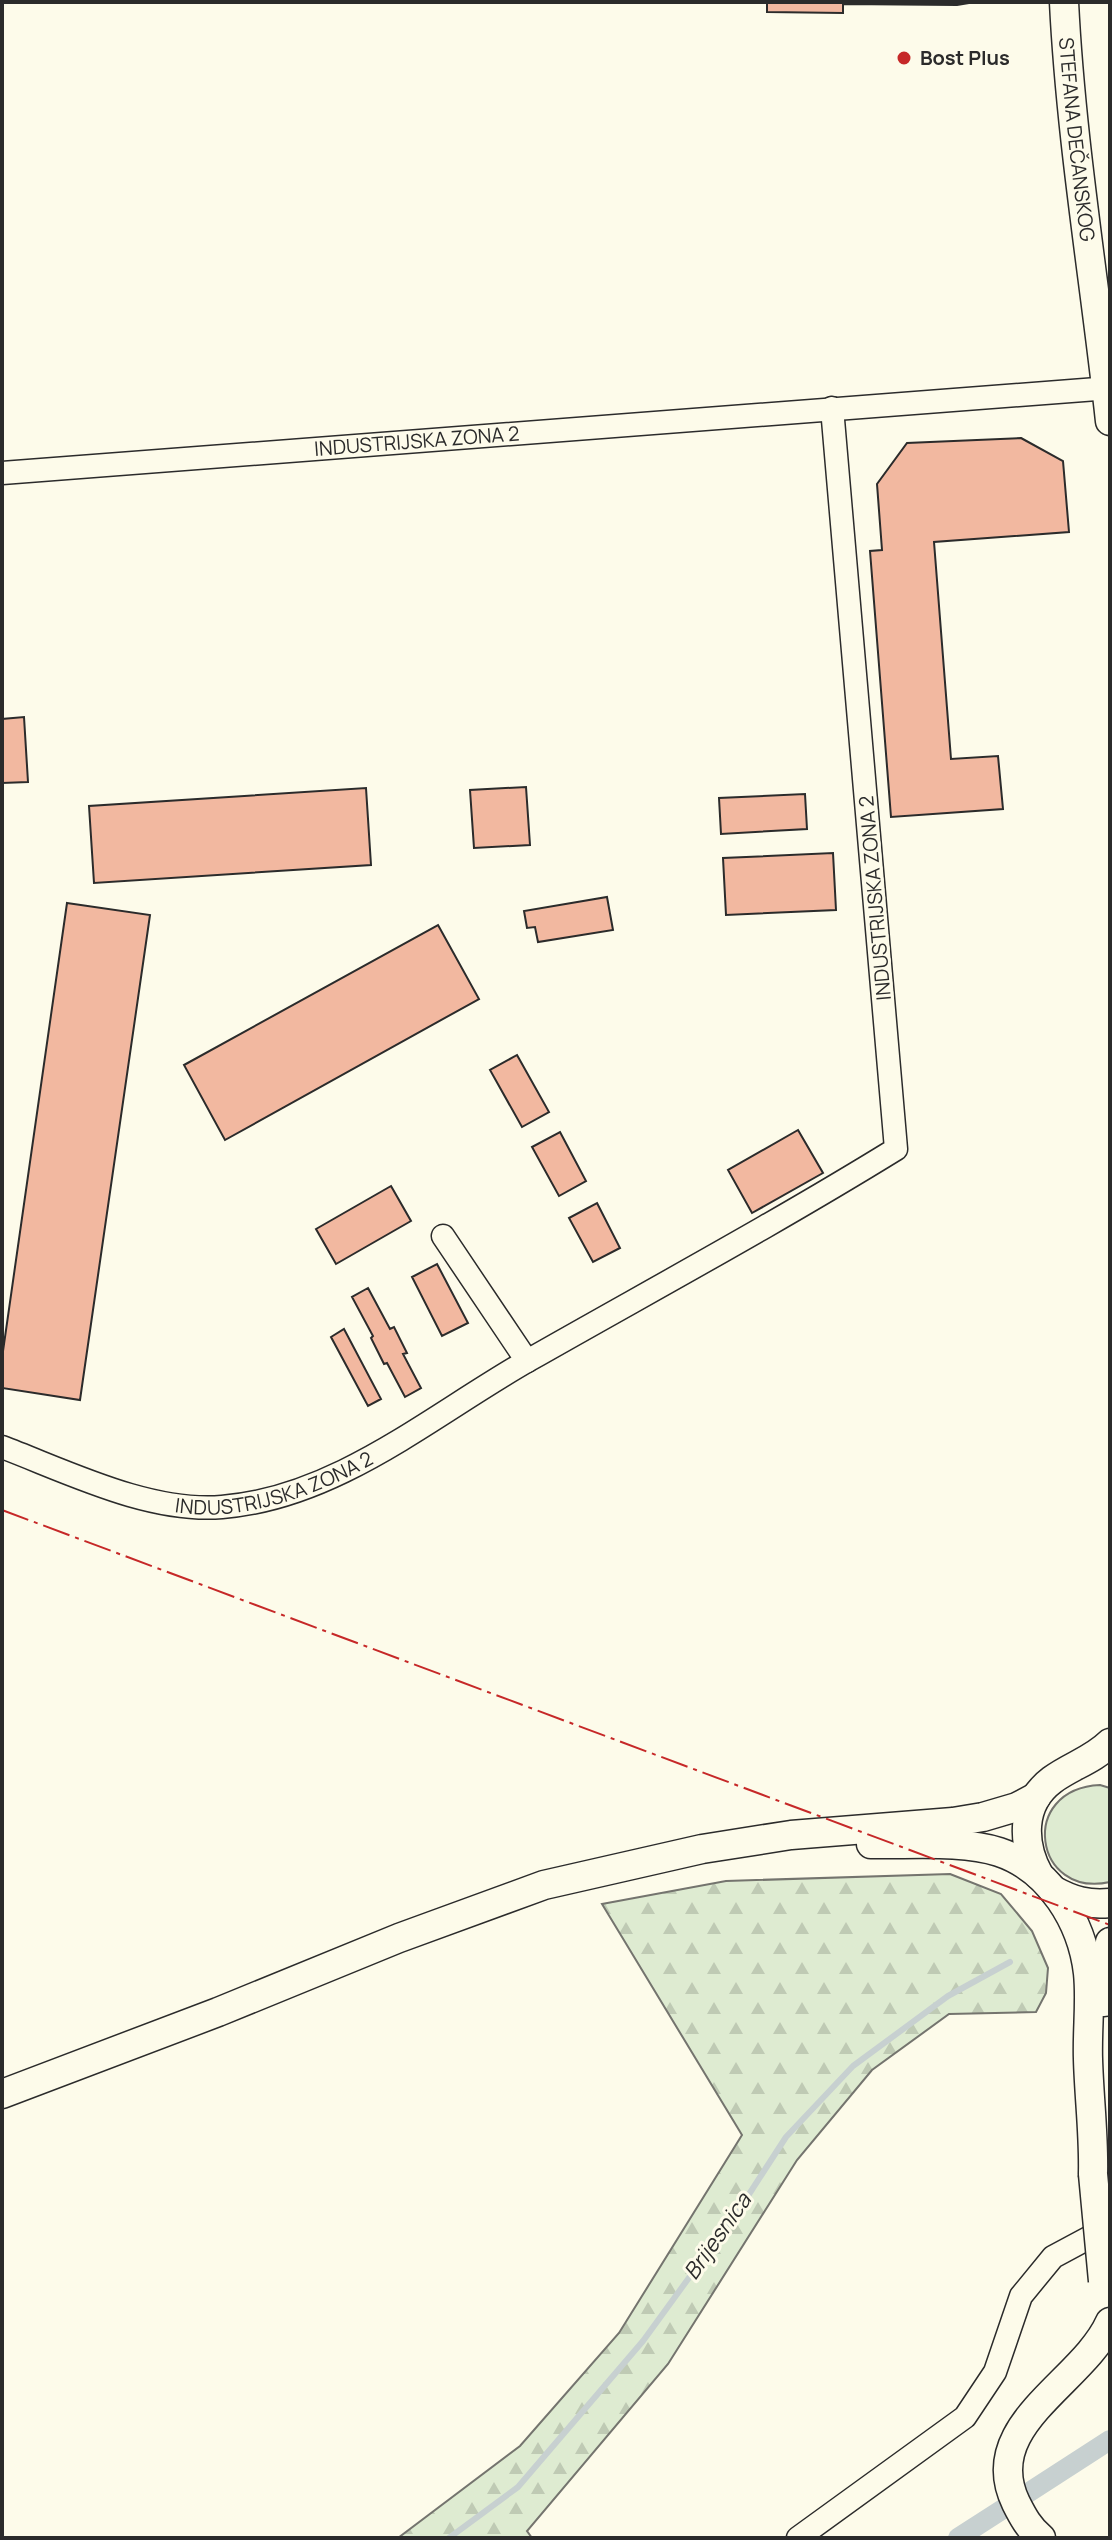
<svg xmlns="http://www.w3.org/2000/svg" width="1112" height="2540" viewBox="0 0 1112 2540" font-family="Manrope,sans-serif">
  <defs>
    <pattern id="forest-firs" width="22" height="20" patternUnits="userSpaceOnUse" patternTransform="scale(2)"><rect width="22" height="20" fill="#deebd1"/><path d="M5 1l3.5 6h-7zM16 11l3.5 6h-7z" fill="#bfcab4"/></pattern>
  </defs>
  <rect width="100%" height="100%" fill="#fdfbea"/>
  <!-- green -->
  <path fill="#deebd1" stroke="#74746e" stroke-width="2" d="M 1100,1785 L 1110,1788 L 1110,1882 C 1034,1899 1017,1789 1100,1785 Z"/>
  <!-- forest -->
  <path fill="url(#forest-firs)" stroke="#74746e" stroke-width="2" d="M 950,1874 L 1001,1894 L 1032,1931 L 1048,1968 L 1046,1993 L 1036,2012 L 949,2014 L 872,2070 L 797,2160 L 668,2364 L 527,2531 L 532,2538 L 398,2538 L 520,2446 L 619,2333 L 742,2135 L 602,1904 L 726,1881 Z"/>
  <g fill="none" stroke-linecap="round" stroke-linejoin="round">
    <!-- stream -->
    <path stroke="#c7d0d0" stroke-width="6" d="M 449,2538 L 518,2487 L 643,2341 L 744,2202 L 786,2137 L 853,2066 L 948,1996 L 1010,1962"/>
    <!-- canal -->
    <path stroke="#c7d0d0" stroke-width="20" d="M 958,2538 L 1110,2440"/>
  </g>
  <!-- building -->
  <path fill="#f2b8a0" stroke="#2b2b2b" stroke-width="2" d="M 767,2 L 975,2 L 957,5 L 843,4 L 843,13 L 767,12 Z
    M 1021,438 L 1063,461 L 1069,532 L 934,542 L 951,759 L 998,756 L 1003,809 L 891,817 L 870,551 L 882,550 L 877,484 L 907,443 Z
    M 24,717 L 28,782 L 2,783 L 2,719 Z
    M 526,787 L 530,845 L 474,848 L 470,790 Z
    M 366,788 L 371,865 L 94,883 L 89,806 Z
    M 805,794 L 807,829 L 721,834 L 719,798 Z
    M 833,853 L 836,910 L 726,915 L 723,858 Z
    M 607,897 L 613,930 L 538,942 L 535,927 L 527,928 L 524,911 Z
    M 67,903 L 150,915 L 80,1400 L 2,1388 L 2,1358 Z
    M 438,925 L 479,999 L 225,1140 L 184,1065 Z
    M 517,1055 L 549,1112 L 522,1127 L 490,1070 Z
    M 798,1130 L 823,1173 L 752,1213 L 728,1170 Z
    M 560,1132 L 586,1181 L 559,1196 L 532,1147 Z
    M 391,1186 L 411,1221 L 336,1264 L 316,1229 Z
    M 597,1203 L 620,1248 L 593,1262 L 569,1218 Z
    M 437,1264 L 468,1323 L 442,1336 L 412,1277 Z
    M 368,1288 L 390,1329 L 394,1327 L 407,1353 L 403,1354 L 421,1388 L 405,1397 L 387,1363 L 384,1364 L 371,1338 L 373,1336 L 352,1297 Z
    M 344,1329 L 381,1399 L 368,1406 L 331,1337 Z"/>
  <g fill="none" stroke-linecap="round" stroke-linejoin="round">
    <!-- minor casing -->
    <g stroke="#2b2b2b" stroke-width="25">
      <g id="minor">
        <path id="s1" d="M 2,473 L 1110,388"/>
        <path d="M 443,1236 L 527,1361"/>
        <path id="s2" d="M 2,1447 C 68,1472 149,1513 222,1507 C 337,1498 432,1415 529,1360 C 652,1290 776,1223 896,1149 L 832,408"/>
        <path d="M 798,2538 L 965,2417 L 995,2372 L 1021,2296 L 1053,2257 L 1109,2227"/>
      </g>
    </g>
    <!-- major casing -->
    <g stroke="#2b2b2b" stroke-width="31">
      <g id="major">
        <path id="s3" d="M 1064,2 C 1071,143 1095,282 1110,421"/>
        <path d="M 871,1844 C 909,1845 963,1840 999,1852 C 1050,1869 1082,1922 1088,1973 C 1091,2001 1087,2030 1088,2059 C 1089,2097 1094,2135 1093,2174"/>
        <path d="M 1039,1875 C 1022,1844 1020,1804 1052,1780 C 1071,1766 1093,1760 1110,1743"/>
        <path d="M 1053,1890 C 1073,1901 1088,1905 1110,1903"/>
        <path d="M 1104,2002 L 1110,1942"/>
        <path d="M 2,2094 L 218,2012 L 399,1938 L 544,1885 L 702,1849 L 791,1835 L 953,1822 L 983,1817 L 1017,1807 L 1036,1797"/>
        <path d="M 1041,2538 C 1029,2528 1023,2517 1016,2503 C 978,2425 1083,2383 1110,2322"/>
      </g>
    </g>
    <!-- minor -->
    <use href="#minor" stroke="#fdfbea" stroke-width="22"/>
    <!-- major -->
    <use href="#major" stroke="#fdfbea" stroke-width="28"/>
    <!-- major-bridge casing -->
    <g stroke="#2b2b2b" stroke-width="31" stroke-linecap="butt">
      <path id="major-bridge" d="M 1093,2174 L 1103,2281"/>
    </g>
    <!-- major-bridge -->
    <use href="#major-bridge" stroke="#fdfbea" stroke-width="28"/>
    <!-- power -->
    <path stroke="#c62828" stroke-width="2" stroke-dasharray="28 6 4 6" stroke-linecap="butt" d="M 2,1510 L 1110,1925"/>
  </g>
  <!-- markers -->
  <circle fill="#c62828" stroke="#fdfbea" stroke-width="3" cx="904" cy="58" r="8"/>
  <g text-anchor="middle" stroke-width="6" stroke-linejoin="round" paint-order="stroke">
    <!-- poi labels -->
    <g font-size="20" font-weight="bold" fill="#2b2b2b" stroke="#fdfbea" text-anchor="start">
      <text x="920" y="65">Bost Plus</text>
    </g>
    <!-- street labels -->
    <g font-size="20" fill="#2b2b2b" stroke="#fdfbea">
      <text dy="7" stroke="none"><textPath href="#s3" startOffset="138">STEFANA DEČANSKOG</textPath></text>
      <text dy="7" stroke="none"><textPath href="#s1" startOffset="416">INDUSTRIJSKA ZONA 2</textPath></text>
      <text transform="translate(875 898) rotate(-95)" y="7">INDUSTRIJSKA ZONA 2</text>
      <text dy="7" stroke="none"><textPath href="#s2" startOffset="286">INDUSTRIJSKA ZONA 2</textPath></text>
    </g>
    <!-- water labels -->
    <g font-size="22" font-style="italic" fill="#2b2b2b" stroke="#fdfbea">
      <text transform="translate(717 2236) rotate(-55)" y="8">Brijesnica</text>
    </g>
  </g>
  <!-- border -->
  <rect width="1112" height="2540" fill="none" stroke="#2b2b2b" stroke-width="8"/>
</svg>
